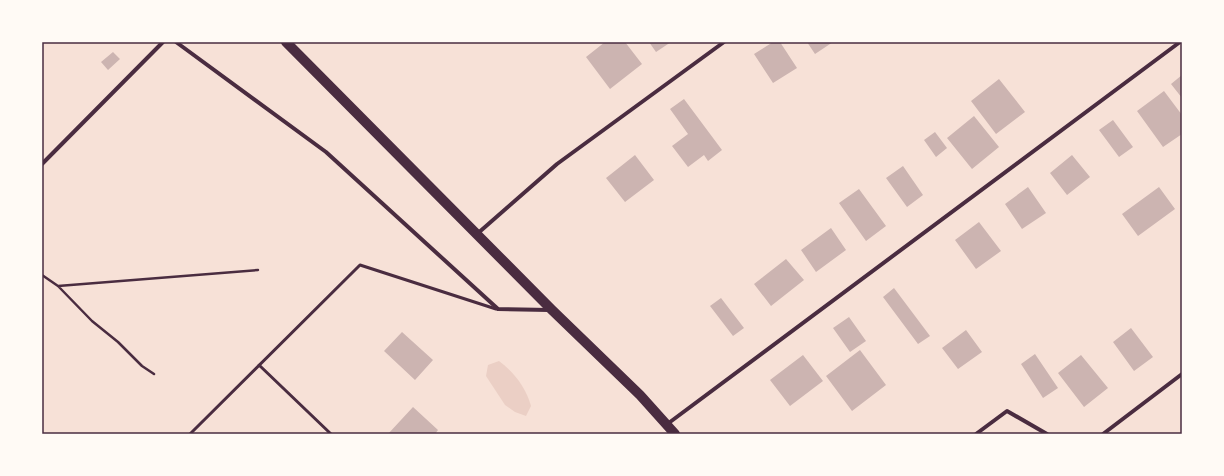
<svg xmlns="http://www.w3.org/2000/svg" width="1224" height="476" viewBox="0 0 1224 476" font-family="Rubik,sans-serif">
  <rect width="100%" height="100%" fill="#f7e1d7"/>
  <!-- green -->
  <path fill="#ebcfc5" d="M 499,361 C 514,372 526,388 531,406 L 526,416 L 515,412 L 505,405 L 486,376 L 488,365 Z"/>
  <!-- building -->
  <path fill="#ccb4b1" d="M 605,42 L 625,42 L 642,64 L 610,89 L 586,57 Z
    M 649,42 L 671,42 L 656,52 Z
    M 773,42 L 780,42 L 797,68 L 773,83 L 754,54 Z
    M 807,42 L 833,42 L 815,54 Z
    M 113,52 L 120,59 L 108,70 L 101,62 Z
    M 1182,75 L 1182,98 L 1171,84 Z
    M 999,79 L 1025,112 L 996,134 L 971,101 Z
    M 1164,91 L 1182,115 L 1182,134 L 1163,147 L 1137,111 Z
    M 684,99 L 722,150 L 708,161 L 704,155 L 688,167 L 672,146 L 688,134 L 670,109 Z
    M 974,116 L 999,147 L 972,169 L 947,138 Z
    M 1113,120 L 1133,147 L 1119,157 L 1099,130 Z
    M 935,132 L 947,148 L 936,157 L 924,140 Z
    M 635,155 L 654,180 L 625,202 L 606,178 Z
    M 1072,155 L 1090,177 L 1067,195 L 1050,173 Z
    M 903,166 L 923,195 L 907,207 L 886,178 Z
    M 1028,187 L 1046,213 L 1022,229 L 1005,204 Z
    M 1159,187 L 1175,209 L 1138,236 L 1122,214 Z
    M 859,189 L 886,226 L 866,241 L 839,203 Z
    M 979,222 L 1001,251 L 976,269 L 955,240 Z
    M 831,228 L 846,250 L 816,272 L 801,250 Z
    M 786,259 L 804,280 L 771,306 L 754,284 Z
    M 894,288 L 930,336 L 918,344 L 883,297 Z
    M 721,298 L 744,328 L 733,336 L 710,306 Z
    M 849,317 L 866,341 L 850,352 L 833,328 Z
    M 1131,328 L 1153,357 L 1134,371 L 1113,342 Z
    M 966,330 L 982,352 L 958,369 L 942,348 Z
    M 402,332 L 433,360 L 415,380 L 384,351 Z
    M 860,350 L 886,385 L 852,411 L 826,376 Z
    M 1035,354 L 1058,388 L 1043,398 L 1021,364 Z
    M 803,355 L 823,381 L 790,406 L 770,380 Z
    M 1081,355 L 1108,388 L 1084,407 L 1058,373 Z
    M 413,407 L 438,430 L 435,434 L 388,434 Z"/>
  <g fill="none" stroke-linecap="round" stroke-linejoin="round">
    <!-- path -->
    <path stroke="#4a2c40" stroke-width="2.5" d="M 42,275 L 58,286 L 258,270
      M 58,286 L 92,321 L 118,342 L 142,366 L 154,374"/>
    <!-- service -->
    <path stroke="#4a2c40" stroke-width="3" d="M 259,365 L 331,434
      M 190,434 L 360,265 L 496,309"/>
    <!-- minor -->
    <path stroke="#4a2c40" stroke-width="4" d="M 176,42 L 326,152 L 498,309 L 549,310
      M 42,164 L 163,42
      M 477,234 L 557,164 L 724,42
      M 666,425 L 1180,42
      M 976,434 L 1007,411 L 1047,434
      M 1103,434 L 1182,374"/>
    <!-- primary -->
    <path stroke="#4a2c40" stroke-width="10" d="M 286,42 L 552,310 L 640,395 L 675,434"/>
  </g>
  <!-- border -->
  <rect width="1224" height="476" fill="none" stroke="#fffaf5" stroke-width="86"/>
  <rect x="43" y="43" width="1138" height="390" fill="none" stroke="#4a2c40" stroke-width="1.5"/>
</svg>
